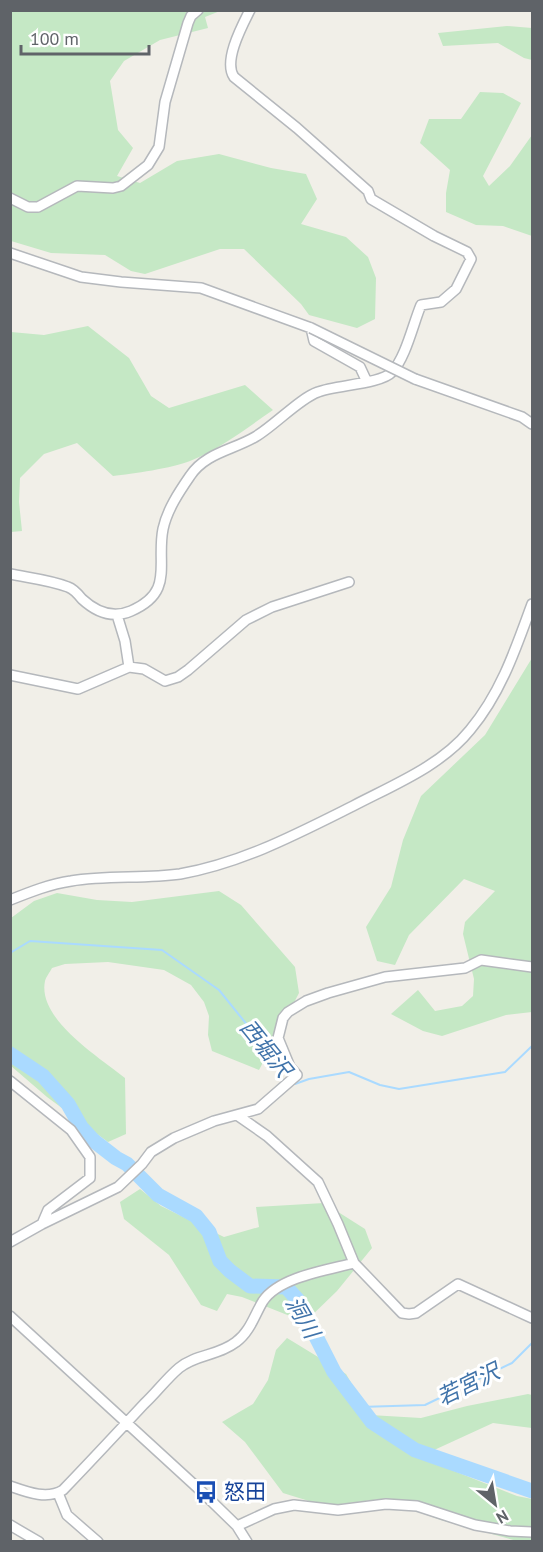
<svg xmlns="http://www.w3.org/2000/svg" width="543" height="1552" viewBox="0 0 543 1552" font-family="'PT Sans','Noto Sans JP',sans-serif">
  <rect width="100%" height="100%" fill="#f1efe8"/>
  <!-- green -->
  <path fill="#c5e8c5" d="M 11,11 L 220,11 L 205,17 L 208,28 L 160,40 L 124,61 L 110,81 L 118,130 L 133,148 L 117,176 L 140,183 L 177,161 L 219,154 L 271,168 L 306,174 L 317,199 L 301,224 L 346,237 L 368,257 L 376,278 L 375,319 L 357,328 L 309,315 L 301,304 L 244,249 L 220,249 L 145,274 L 131,271 L 105,255 L 51,253 L 11,241 Z
    M 507,26 L 532,28 L 532,60 L 524,58 L 498,43 L 443,46 L 438,33 Z
    M 480,92 L 503,93 L 521,103 L 483,176 L 489,186 L 510,166 L 532,135 L 532,236 L 503,226 L 476,225 L 446,212 L 446,193 L 450,170 L 420,143 L 429,119 L 461,119 Z
    M 88,326 L 129,358 L 151,396 L 169,408 L 245,385 L 273,410 C 247,428 220,449 190,461 C 173,468 132,474 113,476 L 77,443 L 44,454 L 20,478 L 19,502 L 22,531 L 11,532 L 11,332 L 44,335 Z
    M 532,658 L 532,1012 L 506,1015 L 442,1036 L 423,1031 L 391,1014 L 418,990 L 435,1011 L 462,1006 L 473,996 L 474,979 L 463,934 L 465,922 L 495,891 L 464,879 L 409,935 L 395,965 L 377,961 L 366,927 L 391,887 L 403,840 L 421,796 L 485,735 Z
    M 219,891 L 241,905 L 295,967 L 299,993 L 259,1070 L 212,1051 L 208,1035 L 209,1016 L 204,1002 L 191,985 L 164,970 L 108,962 L 65,964 L 52,968 C 50,972 46,977 45,981 C 37,1019 99,1057 125,1078 L 126,1134 L 108,1142 L 47,1097 L 11,1066 L 11,918 L 34,901 L 57,893 L 97,900 L 132,902 Z
    M 140,1189 L 161,1206 L 224,1237 L 259,1227 L 256,1207 L 324,1203 L 365,1229 L 372,1248 L 337,1291 L 305,1322 L 242,1297 L 227,1294 L 217,1311 L 201,1305 L 169,1255 L 124,1219 L 120,1202 Z
    M 287,1338 L 346,1374 L 370,1415 L 421,1418 L 467,1406 L 528,1394 L 532,1395 L 532,1428 L 493,1423 L 432,1451 L 449,1469 L 517,1496 L 532,1499 L 532,1541 L 517,1541 L 441,1520 L 381,1499 L 325,1506 L 283,1493 L 245,1442 L 222,1422 L 253,1404 L 268,1380 L 276,1350 Z"/>
  <g fill="none" stroke-linecap="round" stroke-linejoin="round">
    <!-- stream -->
    <path stroke="#aadaff" stroke-width="2" d="M 10,953 L 30,941 L 162,950 L 219,990 L 290,1078
      M 294,1083 L 295,1084 L 309,1079 L 349,1072 L 380,1085 L 399,1089 L 505,1072 L 532,1046
      M 360,1407 L 425,1405 L 512,1363 L 532,1343"/>
    <!-- river -->
    <path stroke="#aadaff" stroke-width="15" d="M 10,1054 L 43,1076 L 68,1104 L 81,1127 L 94,1141 L 116,1158 L 127,1164 L 158,1195 L 196,1216 L 209,1232 L 220,1261 L 230,1271 L 250,1286 L 286,1287 L 297,1299 L 334,1372 L 372,1422 L 415,1450 L 532,1491"/>
    <!-- minor casing -->
    <g stroke="#b5b8bc" stroke-width="12">
      <path id="minor" d="M 10,198 L 28,207 L 38,207 L 77,186 L 113,188 L 121,186 L 148,165 L 159,147 L 165,102 L 188,23 L 191,16 L 198,10
        M 10,253 L 81,277 L 121,282 L 201,288 L 311,328 L 314,341 L 360,367 L 367,382
        M 415,379 L 522,417 L 532,424
        M 10,574 C 30,578 50,580 68,587 C 74,589 78,594 82,599 C 96,612 112,619 131,611 C 175,592 156,564 163,529 C 167,510 179,492 190,476 C 205,453 233,450 255,437 C 274,426 300,398 318,392 C 336,385 381,384 392,372 C 406,357 413,324 421,305 L 441,302 L 456,289 L 471,259 L 467,252 L 434,236 L 371,199 L 368,191 L 297,128 L 234,77 C 223,61 242,26 250,10
        M 117,615 L 125,641 L 129,667
        M 10,675 L 78,689 L 129,667 L 144,669 L 165,681 L 178,677 L 188,670 L 246,620 L 272,607 L 349,582
        M 10,900 C 30,892 50,884 71,881 C 107,875 144,879 180,874 C 242,863 297,834 353,806 C 393,785 441,766 470,730 C 501,693 516,648 532,604
        M 10,1081 L 71,1130 L 90,1157 L 90,1178 L 48,1210 L 42,1224
        M 237,1115 L 267,1136 L 318,1182 L 338,1224 L 354,1263 L 402,1313 L 409,1314 L 416,1313 L 458,1284 L 532,1318
        M 10,1242 L 42,1224 L 118,1187 L 142,1164 L 151,1152 L 174,1138 L 214,1121 L 258,1109 L 297,1075 L 290,1067 L 278,1038 L 283,1018 L 288,1012 L 306,1001 L 328,993 L 385,977 L 465,968 L 481,960 L 532,967
        M 10,1316 L 201,1491 L 237,1526 L 247,1542
        M 10,1486 C 27,1492 47,1500 63,1490 C 90,1462 117,1433 144,1404 C 156,1393 166,1379 179,1368 C 196,1354 218,1356 236,1342 C 250,1332 255,1314 263,1301 C 279,1277 327,1270 354,1263
        M 58,1493 L 67,1515 L 98,1542
        M 10,1525 L 39,1542
        M 237,1526 L 274,1509 L 294,1505 L 338,1510 L 386,1504 L 417,1506 L 475,1525 L 510,1531 L 532,1532"/>
    </g>
    <!-- minor -->
    <use href="#minor" stroke="#fff" stroke-width="9"/>
    <!-- minor-bridge casing -->
    <g stroke="#b5b8bc" stroke-width="12" stroke-linecap="butt">
      <path id="minor-bridge" d="M 311,328 L 415,379"/>
    </g>
    <!-- minor-bridge -->
    <use href="#minor-bridge" stroke="#fff" stroke-width="9"/>
  </g>
  <!-- icons -->
  <defs>
    <g id="bus-bare" transform="scale(1.8)"><path d="M-5-6H5V4H4V6H2V4H-2V6H-4V4H-5ZM-3.5-4V0h7V-4ZM-3.5 1.2v1.5H-2V1.2ZM2 1.2v1.5H3.5V1.2Z" fill="#1a4fb4" stroke="#fff" stroke-width="2.5" paint-order="stroke"/></g>
  </defs>
  <g fill-rule="evenodd">
    <use href="#bus-bare" x="206" y="1492"/>
  </g>
  <g text-anchor="middle" stroke-width="6" stroke-linejoin="round" paint-order="stroke">
    <!-- transit labels -->
    <g font-size="21" fill="#164399" stroke="#fff" text-anchor="start">
      <text x="224" y="1499">怒田</text>
    </g>
    <!-- water labels -->
    <g font-size="22" font-style="italic" fill="#4174aa" stroke="#fff">
      <text transform="translate(266 1048) rotate(51)" y="8">西堀沢</text>
      <text transform="translate(303 1317) rotate(60)" y="8">洞川</text>
      <text transform="translate(468 1384) rotate(-26)" y="8">若宮沢</text>
    </g>
  </g>
  <!-- border -->
  <rect width="543" height="1552" fill="none" stroke="#5f6368" stroke-width="24"/>
  <!-- north arrow -->
  <g transform="translate(495 1504) rotate(150)" stroke="#ffffff" stroke-width="4.5" paint-order="stroke">
  <path d="M0-4.5L10 22L0 15L-10 22Z" fill="#5f6368"/>
  <text y="-9" font-size="16" font-weight="bold" text-anchor="middle" fill="#5f6368">N</text>
  </g>
  <!-- scale -->
  <path d="M21 45v9h128v-9" fill="none" stroke="#5f6368" stroke-width="3"/>
  <text x="30" y="45" font-size="18" fill="#5f6368" stroke="#ffffff" stroke-width="4.5" paint-order="stroke">100 m</text>
</svg>
